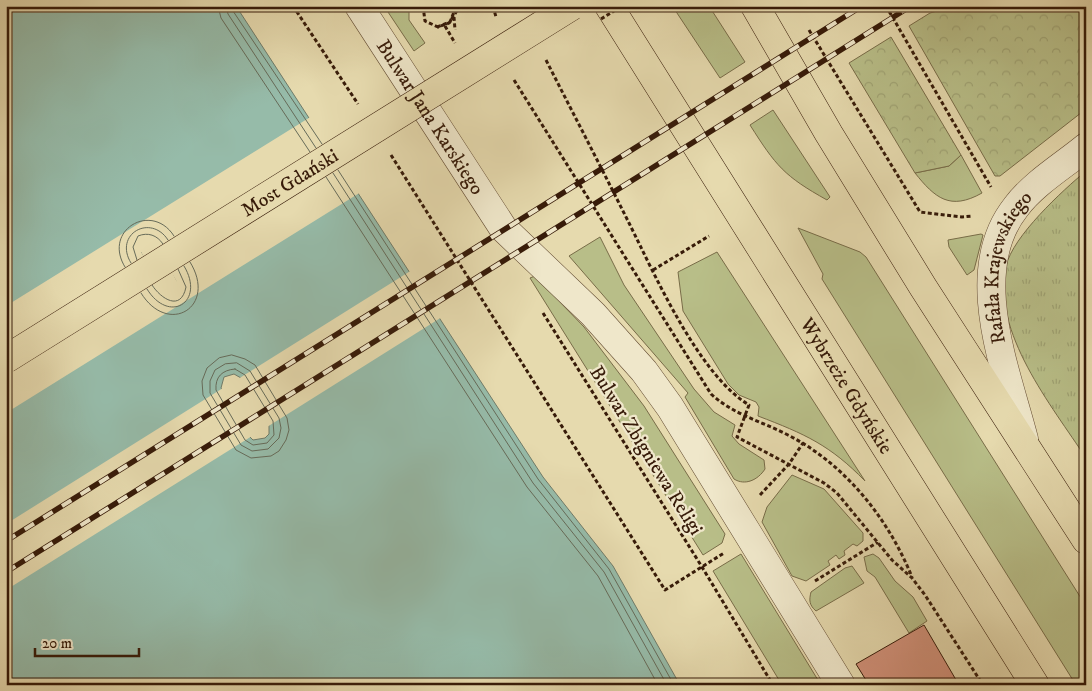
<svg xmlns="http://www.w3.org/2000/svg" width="1092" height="691" viewBox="0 0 1092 691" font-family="'IM FELL DW Pica',serif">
  <defs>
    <pattern id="forest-crowns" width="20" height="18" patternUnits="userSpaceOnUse" patternTransform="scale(1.25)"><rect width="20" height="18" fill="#b8be88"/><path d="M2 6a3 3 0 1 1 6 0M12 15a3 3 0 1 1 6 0" fill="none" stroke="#9fa374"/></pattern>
    <pattern id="park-tufts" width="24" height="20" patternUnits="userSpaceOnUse" patternTransform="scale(1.25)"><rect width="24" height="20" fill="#b8be88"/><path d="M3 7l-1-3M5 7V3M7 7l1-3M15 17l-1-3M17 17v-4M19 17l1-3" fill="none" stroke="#9fa374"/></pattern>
  </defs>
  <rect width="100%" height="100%" fill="#e6daae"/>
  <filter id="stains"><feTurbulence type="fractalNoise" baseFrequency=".004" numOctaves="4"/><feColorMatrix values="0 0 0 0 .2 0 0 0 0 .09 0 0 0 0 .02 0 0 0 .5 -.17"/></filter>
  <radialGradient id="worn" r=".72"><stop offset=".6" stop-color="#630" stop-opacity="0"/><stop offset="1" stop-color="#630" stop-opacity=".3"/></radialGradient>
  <!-- green -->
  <path fill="#b8be88" stroke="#786c48" d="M 384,6 L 409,6 L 409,20 L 425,43 L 414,51 Z
    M 709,6 L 745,62 L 720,78 L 673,7 Z
    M 773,110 L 830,197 L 827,200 C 784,176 776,166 750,125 Z
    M 961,155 L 982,193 C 950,211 935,198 915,173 L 949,166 Z
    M 798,228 L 860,252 L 866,257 L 1086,606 L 1086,685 L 1076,685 L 822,279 L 823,274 Z
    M 981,234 L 983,235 L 974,270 L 967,275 L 949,247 L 948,240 Z
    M 600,237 L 624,285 L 694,389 L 714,412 L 735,425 L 732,436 L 739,444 L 764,460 L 765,469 C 758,480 745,486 734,479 L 685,397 L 688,393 L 569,256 Z
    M 717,252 L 865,481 C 830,445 805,434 758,416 L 759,407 L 756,402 L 739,395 L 728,384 L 683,311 L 678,272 Z
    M 535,276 L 584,327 L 644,406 L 725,534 L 722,543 L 703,555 L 530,278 Z
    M 792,475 L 824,489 L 863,533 L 863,541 L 857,546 L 853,544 L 844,551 L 845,555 L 839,559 L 836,555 L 828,561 L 830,565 L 806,581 L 792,576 L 762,522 L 767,507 Z
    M 741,554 L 821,685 L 782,685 L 713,571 Z
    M 873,554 L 879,558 L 895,581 L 913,597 L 927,621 L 909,633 L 875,577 L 867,571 L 864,557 Z
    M 852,566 L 864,583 L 816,611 C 809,605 809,600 811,592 L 845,568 Z"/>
  <!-- forest -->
  <path fill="url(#forest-crowns)" stroke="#786c48" d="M 955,6 L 1086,6 L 1086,109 L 1000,176 L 995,176 L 909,26 L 930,13 Z
    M 891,37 L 961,155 L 949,166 L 915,173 L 849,63 Z"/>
  <!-- park -->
  <path fill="url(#park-tufts)" stroke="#786c48" d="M 1086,171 L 1086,458 C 1052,406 991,332 1006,266 C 1013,236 1062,191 1086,171 Z"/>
  <!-- water -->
  <path fill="#96bba9" stroke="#707b69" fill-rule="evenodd" d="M 6,6 L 236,6 L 543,477 L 613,566 L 680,685 L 6,685 ZM 143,239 L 155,241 L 181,288 L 174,296 L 162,291 L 138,247 ZM 234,374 L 241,378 L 269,424 L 269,434 L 265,438 L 253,440 L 249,436 L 221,388 L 224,377 Z"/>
  <!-- pier -->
  <path fill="#e6daae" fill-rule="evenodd" d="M 312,116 L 361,192 L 6,413 L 6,306 ZM 144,242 L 153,243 L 176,280 L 178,288 L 176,292 L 169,293 L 164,289 L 141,252 L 141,245 Z
    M 412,270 L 442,317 L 267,427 L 238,379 Z
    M 223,388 L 252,436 L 6,590 L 6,524 Z"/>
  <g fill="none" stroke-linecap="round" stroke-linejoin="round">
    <!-- shore -->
    <path stroke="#666b59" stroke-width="1" d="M 218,6 L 221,18 L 310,152
      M 226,6 L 228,14 L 316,148
      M 232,6 L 233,11 L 322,144
      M 338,170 L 538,479 L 609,569 L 674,685
      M 333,173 L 533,483 L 604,572 L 667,685
      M 326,177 L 527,487 L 598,576 L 658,685
      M 137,260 L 133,247 L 138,236 C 148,232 157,235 163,244
      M 131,263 C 113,234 151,213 168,240
      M 125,267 C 102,230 152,201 174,236
      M 152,285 C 161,299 181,312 186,287 L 178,269
      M 147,289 C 169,325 206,302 184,266
      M 141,293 C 168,337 218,307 190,262
      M 232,355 L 245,359 L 255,365 L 287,418 L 289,430 L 286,440 L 279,451 L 271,456 L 251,458 L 236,450 L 203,395 L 202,381 L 207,368 L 219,358 Z
      M 237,363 L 250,371 L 279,418 L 281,428 L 279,438 L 268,449 L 252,451 L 241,445 L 210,393 L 210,381 L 215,370 L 225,364 Z
      M 235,369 L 245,375 L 273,421 L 274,435 L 267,443 L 253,445 L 245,440 L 216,390 C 215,377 222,370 235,369 Z"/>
  </g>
  <!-- building -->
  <path fill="#d2917a" stroke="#371b09" d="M 924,625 L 959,685 L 869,685 L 856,664 Z"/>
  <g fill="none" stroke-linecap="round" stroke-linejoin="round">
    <!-- minor casing -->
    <g stroke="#634b32" stroke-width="29">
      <g id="minor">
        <path id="s1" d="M 359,6 L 503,228 L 593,314 L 644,371 L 670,407 L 841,685"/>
        <path id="s2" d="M 1024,439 C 1006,369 965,271 1016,207 C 1034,183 1063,166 1086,147"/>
      </g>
    </g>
    <!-- major casing -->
    <g stroke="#371b09" stroke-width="29">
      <g id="major">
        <path id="s3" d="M 609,6 L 1035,685"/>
        <path d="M 755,6 L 829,134 L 923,287 L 1086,540"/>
      </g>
    </g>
    <!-- path -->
    <path stroke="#371b09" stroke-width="3" stroke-dasharray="4 2.5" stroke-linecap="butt" d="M 293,6 L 358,104
      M 423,6 L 425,21 L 438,27 L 449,23 L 460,6
      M 452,6 L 454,13
      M 493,6 L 496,17
      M 886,6 L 991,187
      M 445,26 L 455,43
      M 809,30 L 920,212 L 962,217 L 973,216
      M 546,60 C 574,115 602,169 629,223 C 656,277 699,375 749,405 L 737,437 L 824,483 L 837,493 L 892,560 L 912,578 L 925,595 L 983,685
      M 514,80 L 711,394 C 734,415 761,421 788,435 C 845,464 888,518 912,577
      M 391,155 L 665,590 L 724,553
      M 653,270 L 709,236
      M 543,313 L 702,567 L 773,685
      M 760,495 L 789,464 L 803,443
      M 815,581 L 878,542"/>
    <!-- minor -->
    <use href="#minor" stroke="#efe7ca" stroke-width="28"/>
    <!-- major -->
    <use href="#major" stroke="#e6daae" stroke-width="28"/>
    <!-- tram -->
    <path stroke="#371b09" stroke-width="1" d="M 6,350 L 557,6
      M 6,368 L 586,6"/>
    <!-- rail casing -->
    <g stroke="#371b09" stroke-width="5.5">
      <path id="rail" d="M 6,541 L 862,6
        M 6,572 L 911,6"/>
    </g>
    <!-- rail -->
    <use href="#rail" stroke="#efe7ca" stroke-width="4" stroke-dasharray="11" stroke-linecap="butt"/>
    <!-- major-bridge casing -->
    <g stroke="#371b09" stroke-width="29" stroke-linecap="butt">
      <g id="major-bridge">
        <path id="s4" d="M 6,359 L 572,6"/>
      </g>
    </g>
    <!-- path-bridge -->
    <path stroke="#371b09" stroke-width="3" stroke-dasharray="4 2.5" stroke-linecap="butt" d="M 454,17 L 455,30
      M 601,19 L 622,6
      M 437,27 L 450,22 L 454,12 L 453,6"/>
    <!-- major-bridge -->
    <use href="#major-bridge" stroke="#e6daae" stroke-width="28"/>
  </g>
  <g text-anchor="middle" stroke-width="4.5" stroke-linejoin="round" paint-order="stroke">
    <!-- street labels -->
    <g font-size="20" fill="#371b09" stroke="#efe7ca">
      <text dy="7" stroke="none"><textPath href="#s1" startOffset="132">Bulwar Jana Karskiego</textPath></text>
      <text dy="7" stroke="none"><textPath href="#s4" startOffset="334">Most Gdański</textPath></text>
      <text dy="7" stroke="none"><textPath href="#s2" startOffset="179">Rafała Krajewskiego</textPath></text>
      <text dy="7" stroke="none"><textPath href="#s3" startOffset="448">Wybrzeże Gdyńskie</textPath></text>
      <text transform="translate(647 450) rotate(58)" y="7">Bulwar Zbigniewa Religi</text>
    </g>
  </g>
  <!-- margin -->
  <rect width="1092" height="691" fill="none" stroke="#e6daae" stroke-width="25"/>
  <rect x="8" y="8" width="1077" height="676" fill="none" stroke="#371b09" stroke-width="2.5"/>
  <rect x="12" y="12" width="1067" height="666" fill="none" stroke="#371b09"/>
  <!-- scale -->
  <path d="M35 648v8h104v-8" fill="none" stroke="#371b09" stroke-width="2.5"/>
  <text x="42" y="648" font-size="15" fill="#371b09" stroke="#efe7ca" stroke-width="4" paint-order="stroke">20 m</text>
  <rect width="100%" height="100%" filter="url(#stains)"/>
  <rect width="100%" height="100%" fill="url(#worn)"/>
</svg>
